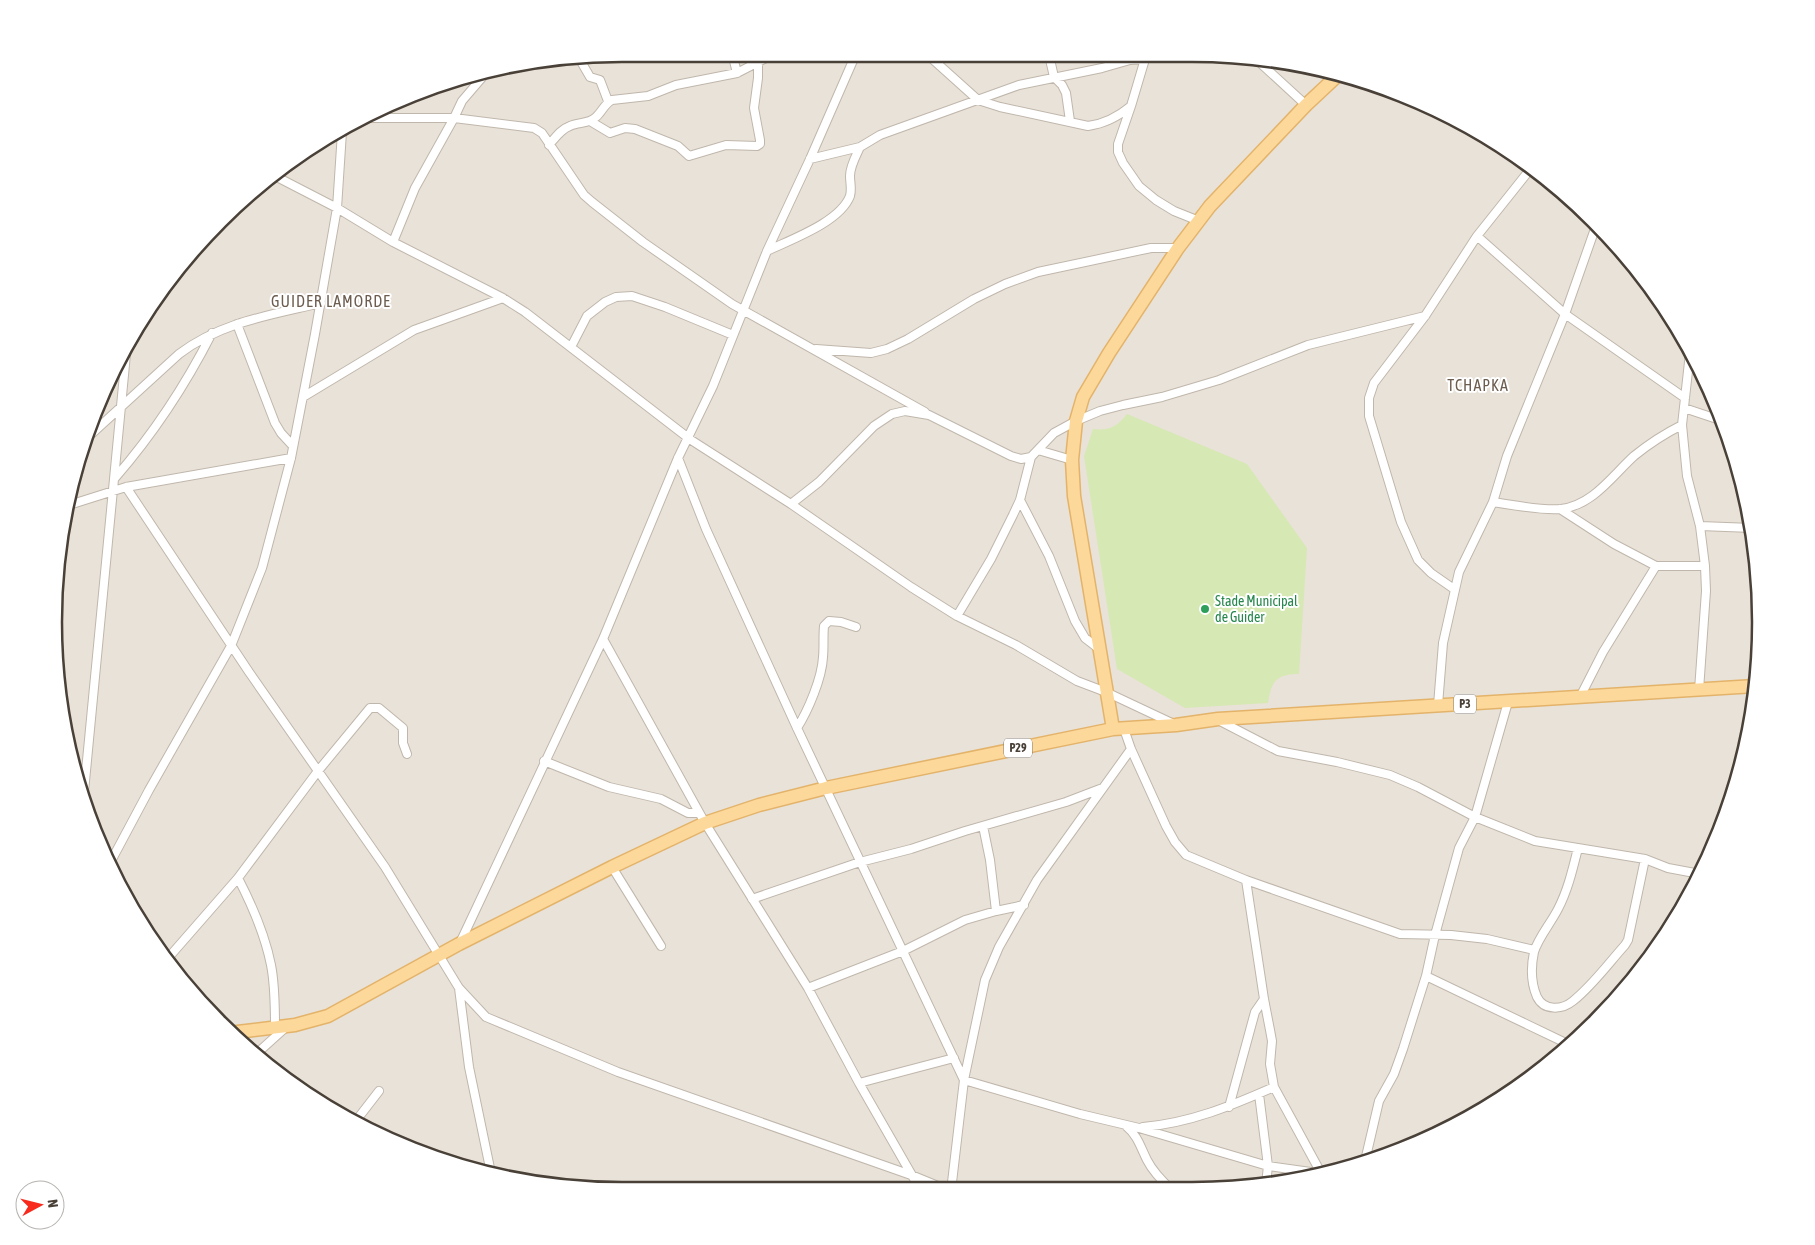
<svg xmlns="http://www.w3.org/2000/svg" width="1815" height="1245" viewBox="0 0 1815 1245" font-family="'Asap Condensed',sans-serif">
  <rect width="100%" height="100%" fill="#f5f0ea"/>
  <!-- residential -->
  <path fill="#e9e2d8" d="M 1192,54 L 1303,65 L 1444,113 L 1539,171 L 1594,220 L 1665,306 L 1718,405 L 1750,511 L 1761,622 L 1750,733 L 1718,840 L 1666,938 L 1595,1024 L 1509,1095 L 1410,1148 L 1304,1180 L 1192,1191 L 623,1191 L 512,1180 L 371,1132 L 276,1074 L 221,1025 L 130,907 L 84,806 L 65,734 L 55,585 L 65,511 L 97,405 L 171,276 L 247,195 L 306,150 L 440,84 L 548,59 Z"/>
  <!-- pitch -->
  <path fill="#d6e8b3" d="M 1127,414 L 1247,464 L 1307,548 L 1299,674 C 1276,674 1271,682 1268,703 L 1185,708 L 1117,669 L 1084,456 L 1093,429 C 1109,431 1117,427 1127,414 Z"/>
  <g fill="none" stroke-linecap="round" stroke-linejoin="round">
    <!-- street casing -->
    <g stroke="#c0b7ac" stroke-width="10">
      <path id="street" d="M 1049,55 L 1054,77 L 1062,85 L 1066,93 L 1070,121
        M 929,56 L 978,100 L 1000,107 L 1088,126 C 1103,124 1119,116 1131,106 L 1145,59
        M 733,57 L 737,73
        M 579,58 L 590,77 L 600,80 L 608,101
        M 1257,60 L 1306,105
        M 1131,106 L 1118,144 L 1118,152 L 1123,163 L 1139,186 L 1156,200 L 1174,211 L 1199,221
        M 371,118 L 454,118 L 534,128 L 542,133 L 584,195 L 592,202 L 643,242 L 732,304 L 925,412
        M 590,121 L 610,133 L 625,128 L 635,129 L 678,146 L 689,156 L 726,145 L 757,146 L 760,144 L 760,140 L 754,108 L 758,78 L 758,63
        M 549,145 C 555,138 561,129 570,126 C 578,122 589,124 596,117 C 602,112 605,103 612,100 L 648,96 L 676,85 L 737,73 L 768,57
        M 810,159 L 860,147 L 880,135 L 1019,85 L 1102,68 L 1130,60 L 1145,59 L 1159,54
        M 273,175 L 337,208 L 393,242 L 503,298 L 525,312 L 691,440 L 791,504 L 911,587 L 957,616 L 1016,645 L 1077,681 L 1106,692 L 1174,724
        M 1477,236 L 1565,314 L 1685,398
        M 393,242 L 415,188 L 454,118 L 462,101 L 486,73
        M 767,251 C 792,239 840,222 850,196 C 852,189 850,183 850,176 C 850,166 856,156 860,147
        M 237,324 L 275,423 L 281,433 L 293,446
        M 571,347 L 587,316 L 605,302 L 616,297 L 632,296 L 665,307 L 733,335
        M 816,349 L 871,353 L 887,349 L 908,339 L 974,299 L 1005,284 L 1038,272 L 1151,248 L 1178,248
        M 1690,353 L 1682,425 L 1687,476 L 1700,526 L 1705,566 L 1706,591 L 1699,690
        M 303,397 L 414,330 L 503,298
        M 1684,408 L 1723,421
        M 87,438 L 179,354 C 221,322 271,315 321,303
        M 1038,450 L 1072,460
        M 678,458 L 706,529 L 797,728 L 964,1080 L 951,1191
        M 115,478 C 155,432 185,386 212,333
        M 126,487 L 249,672 L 385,867 L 459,988 L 486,1017 L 618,1072 L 911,1175 L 950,1191
        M 1020,500 L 1049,556 L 1075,621 L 1085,638 L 1098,648
        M 1493,502 C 1511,505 1544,511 1561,509 C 1593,505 1612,476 1634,456 C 1650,443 1664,434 1682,425
        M 791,504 L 819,482 L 874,426 L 892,414 L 905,411 L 929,415 L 1011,456 L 1021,459 L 1031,457 L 1054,433 L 1076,421 L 1100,411 L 1123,405 L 1162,397 L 1219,380 L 1308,345 L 1425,316
        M 66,506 L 126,487 L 291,458
        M 1560,509 L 1614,544 L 1656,566 L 1705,566
        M 1700,526 L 1752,528
        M 1454,589 L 1431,573 L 1418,560 L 1401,522 L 1369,416 L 1369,398 L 1374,383 L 1425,316 L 1477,236 L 1532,167
        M 957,616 L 991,559 L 1013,515 L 1020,500 L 1031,457
        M 603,639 L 705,823 L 808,988 L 859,1083 L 921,1191
        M 1580,697 L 1603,652 L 1656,566
        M 1438,705 L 1443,643 L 1459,572 L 1493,502 L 1507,456 L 1565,314 L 1597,223
        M 1220,721 L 1278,751 L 1337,762 L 1390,775 L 1418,787 L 1475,817 L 1535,841 L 1645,859 L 1668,868 L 1700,874
        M 797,728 C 808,711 822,678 823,657 C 824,647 823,636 824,626 L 829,621 L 841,622 L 856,627
        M 1124,729 L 1131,749 L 1166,826 L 1175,842 L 1186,855 L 1246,880 L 1400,934 L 1451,935 L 1487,939 L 1534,950
        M 1131,749 L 1037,880 L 999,947 L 985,980 L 964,1080 L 1080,1114 L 1139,1128 L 1268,1166 L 1325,1174
        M 544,761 L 609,787 L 661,799 L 688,813 L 699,813
        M 83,802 L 126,354
        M 983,826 L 990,860 L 996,911
        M 1578,848 C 1573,868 1568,890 1558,909 C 1551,923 1538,938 1534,952 C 1531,966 1531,983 1537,997 C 1544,1011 1562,1010 1573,1001 C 1592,986 1608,964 1625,945 L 1628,940 L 1645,859
        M 110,863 L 149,790 L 231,646 L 262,568 L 291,458 L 315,334 L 337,208 L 342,132
        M 612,867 L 661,946
        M 238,878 C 252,905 265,935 271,965 C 275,985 275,1007 275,1027
        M 1246,880 L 1264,999 L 1270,1030 L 1272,1041 L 1270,1064 L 1274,1087 L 1321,1173
        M 752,899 L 860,862 L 911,849 L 965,831 L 1066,802 L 1100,789
        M 460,943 L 603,639 L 678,458 L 713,386 L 767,251 L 810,159 L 855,56
        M 169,957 L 238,878 L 318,771 L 370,708 L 379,708 L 403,728 L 403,743 L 407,754
        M 1426,976 L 1570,1045
        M 459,988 L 469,1067 L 491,1173
        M 808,988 L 903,951 L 965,920 L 996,911 L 1024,905
        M 255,1055 L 285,1028
        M 859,1083 L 954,1058
        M 1259,1094 L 1268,1166 L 1266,1184
        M 1229,1107 L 1255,1012 L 1264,999
        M 355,1122 L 379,1091
        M 1126,1126 C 1138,1136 1140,1146 1147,1160 C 1153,1172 1163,1182 1173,1191
        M 1143,1127 C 1190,1123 1231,1106 1274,1087
        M 1365,1161 L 1379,1101 L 1394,1074 L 1403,1049 L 1426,976 L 1435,935 L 1459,848 L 1475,817 L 1508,702"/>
    </g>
    <!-- primary casing -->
    <g stroke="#e3b36a" stroke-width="15">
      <path id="primary" d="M 1113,729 L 1176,725 L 1218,719 L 1755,686
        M 229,1033 L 295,1025 L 328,1016 L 459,944 L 612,867 L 705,823 L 759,805 L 826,788 L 1113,729 L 1074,496 L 1072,460 L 1076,421 L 1083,397 L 1109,353 L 1178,248 L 1210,206 L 1306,105 L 1337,76"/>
    </g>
    <!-- street -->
    <use href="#street" stroke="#fff" stroke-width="8"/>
    <!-- primary -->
    <use href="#primary" stroke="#fdd89b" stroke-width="12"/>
  </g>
  <!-- markers -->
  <circle fill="#2e9e5b" stroke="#fff" stroke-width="2" cx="1205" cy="609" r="5"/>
  <g text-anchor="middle" stroke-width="4" stroke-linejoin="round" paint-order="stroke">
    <!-- shield labels -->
    <g fill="#fff" stroke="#807a74" stroke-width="1">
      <rect x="1454" y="694.5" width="22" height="19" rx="4"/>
      <rect x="1004" y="738.5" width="28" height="19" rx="4"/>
    </g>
    <g font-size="12" font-weight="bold" fill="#494138">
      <text x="1465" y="708">P3</text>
      <text x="1018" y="752">P29</text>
    </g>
    <!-- leisure labels -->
    <g font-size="14" fill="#27864d" stroke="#fff" text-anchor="start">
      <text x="1215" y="606">Stade Municipal<tspan x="1215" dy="16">de Guider</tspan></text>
    </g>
    <!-- quarter labels -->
    <g font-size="16" letter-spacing="1" fill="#6c5d4f" stroke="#fff">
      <text x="331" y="307">GUIDER LAMORDE</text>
      <text x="1478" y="391">TCHAPKA</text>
    </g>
  </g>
  <!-- crop -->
  <path d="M0 0H1815V1245H0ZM622 62H1192A560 560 0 0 1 1752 622V622A560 560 0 0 1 1192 1182H622A560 560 0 0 1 62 622V622A560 560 0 0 1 622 62Z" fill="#fff" fill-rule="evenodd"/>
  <path fill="none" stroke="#494138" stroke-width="2.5" d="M622 62H1192A560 560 0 0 1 1752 622V622A560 560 0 0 1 1192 1182H622A560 560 0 0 1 62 622V622A560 560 0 0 1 622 62Z"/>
  <!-- north arrow -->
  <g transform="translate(40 1205) rotate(83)"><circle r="24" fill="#ffffff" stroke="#b6b3af"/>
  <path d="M0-4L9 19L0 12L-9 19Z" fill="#f82a1e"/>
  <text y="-8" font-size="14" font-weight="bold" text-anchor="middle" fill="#494138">N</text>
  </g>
</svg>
